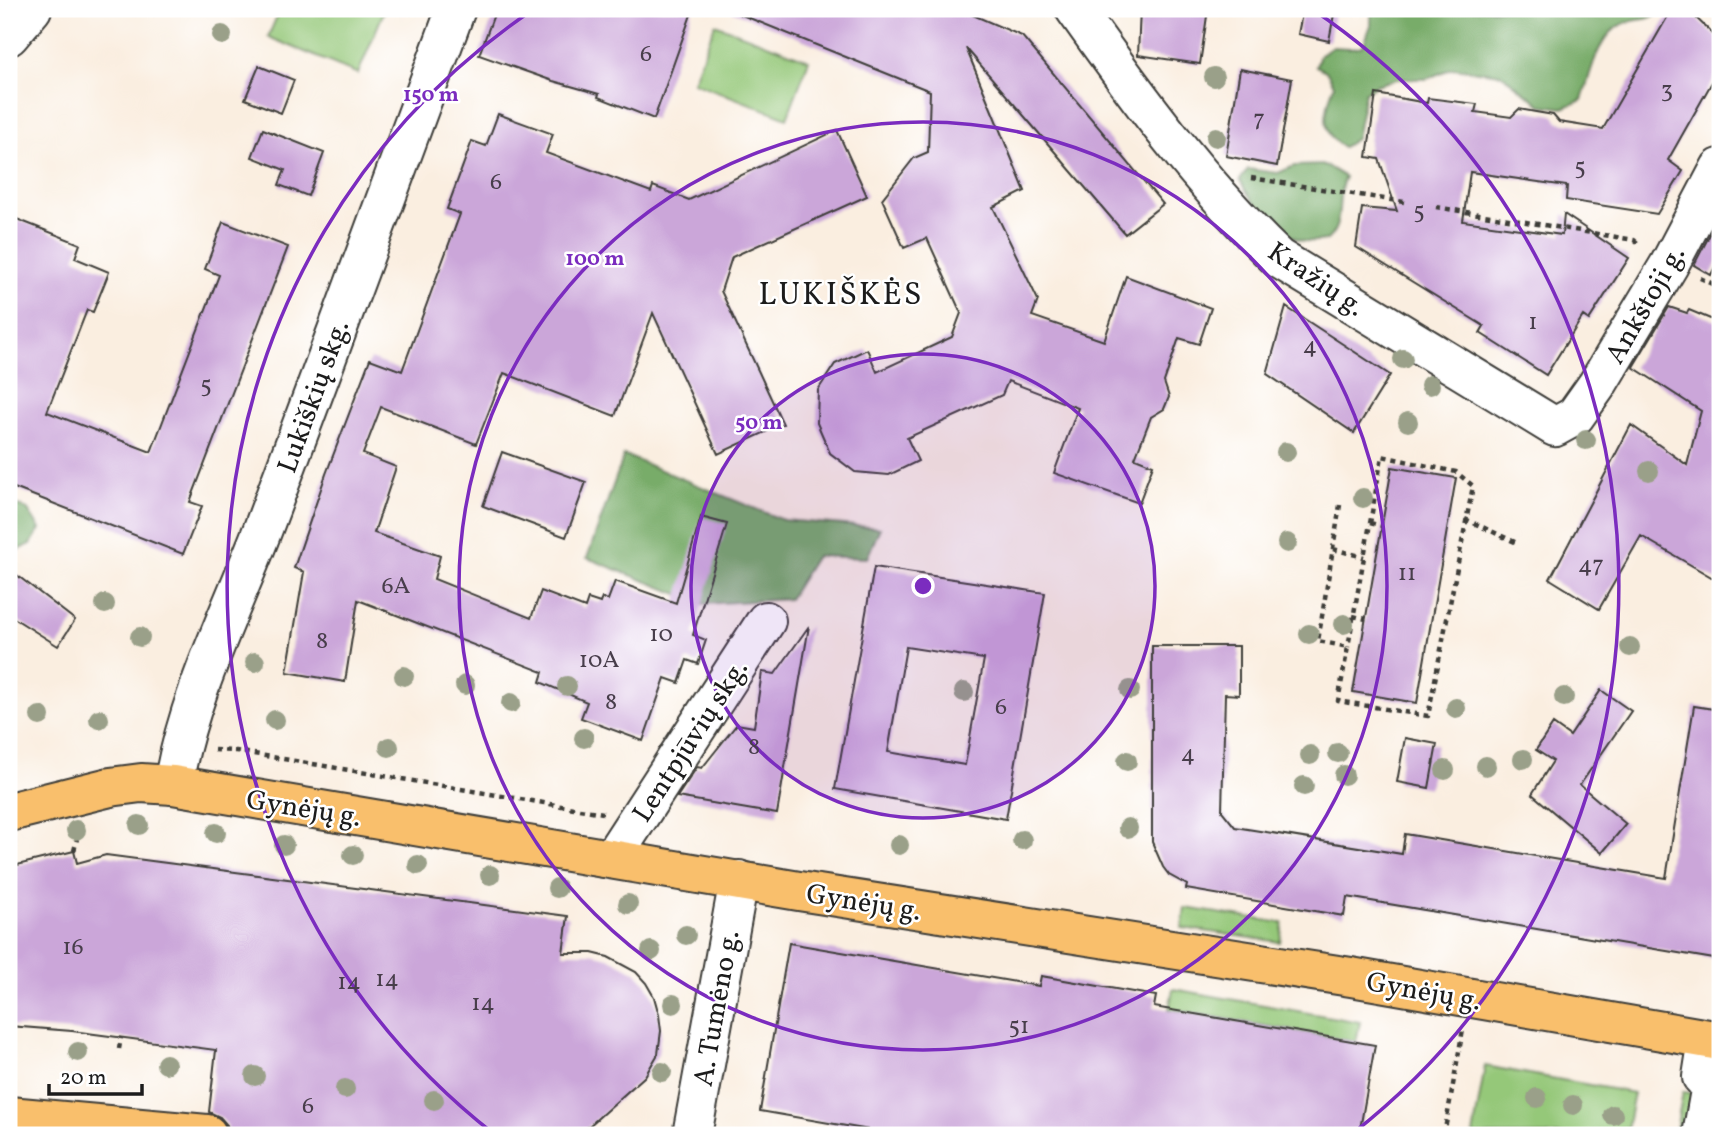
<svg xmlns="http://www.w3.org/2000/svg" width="1729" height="1144" viewBox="0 0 1729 1144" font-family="Vollkorn,serif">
  <rect width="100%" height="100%" fill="#fff"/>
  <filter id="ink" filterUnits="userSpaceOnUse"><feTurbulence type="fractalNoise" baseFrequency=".0143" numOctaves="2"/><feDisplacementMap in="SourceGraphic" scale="14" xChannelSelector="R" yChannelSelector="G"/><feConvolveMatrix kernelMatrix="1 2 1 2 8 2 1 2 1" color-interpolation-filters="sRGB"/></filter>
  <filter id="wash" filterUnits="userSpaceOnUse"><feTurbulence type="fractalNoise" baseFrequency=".00686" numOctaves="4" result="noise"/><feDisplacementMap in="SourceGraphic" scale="28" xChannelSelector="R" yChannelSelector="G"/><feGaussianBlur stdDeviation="1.57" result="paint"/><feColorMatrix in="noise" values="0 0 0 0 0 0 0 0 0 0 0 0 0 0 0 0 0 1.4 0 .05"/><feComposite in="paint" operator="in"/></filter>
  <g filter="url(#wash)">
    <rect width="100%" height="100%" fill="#faeee0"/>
    <!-- green -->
    <path fill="#95c879" stroke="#58724a" stroke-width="2" d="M 280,9 L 385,9 L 358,74 L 268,37 Z
      M 715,24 L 809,60 L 787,118 L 693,82 Z
      M 1185,908 L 1283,923 L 1280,942 L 1182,928 Z
      M 1173,989 L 1360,1022 L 1356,1042 L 1169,1009 Z
      M 1485,1066 L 1634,1093 L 1626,1135 L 1473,1135 Z
      M 1683,1092 L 1692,1093 L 1685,1135 L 1675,1135 Z"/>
    <!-- forest -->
    <path fill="#78ac69" stroke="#4a6442" stroke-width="2" d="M 1371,9 L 1663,9 C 1649,23 1640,17 1623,24 C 1597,35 1590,76 1582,100 L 1563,108 L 1541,105 L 1501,74 L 1453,68 L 1426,79 L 1397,79 L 1376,85 L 1365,92 L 1356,139 L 1343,147 C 1318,133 1326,107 1334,85 L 1326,71 L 1316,66 L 1320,55 L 1331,47 L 1351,48 L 1363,46 L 1371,25 Z
      M 1325,165 L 1345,177 C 1334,199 1346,223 1327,240 C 1320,241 1312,242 1305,241 C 1279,236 1251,203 1240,180 L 1248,169 L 1278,173 L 1294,166 Z
      M 624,455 L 783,520 L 880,528 L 867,558 L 816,556 L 789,599 L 703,604 L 587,558 Z
      M 9,502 L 27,509 L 40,529 L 31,544 L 10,554 Z"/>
    <g id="blocks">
      <!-- building -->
      <path fill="#cba6d9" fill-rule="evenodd" d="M 496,9 L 693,9 L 654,119 L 598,97 L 599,94 L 553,81 L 479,55 Z
        M 727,9 L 959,9 L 1022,36 L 1163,204 L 1125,234 L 966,48 L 1025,191 L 993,207 L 1038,300 L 1032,316 L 1104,341 L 1126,276 L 1211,308 L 1199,344 L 1179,338 L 1164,382 L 1169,397 L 1164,409 L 1151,417 L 1135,458 L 1153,465 L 1139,503 L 1054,473 L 1078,408 L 1008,381 L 1002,395 L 907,438 L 918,461 L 889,475 L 855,472 L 830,453 L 817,423 L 818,390 L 835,364 L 867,349 L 877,372 L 952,337 L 961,313 L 927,238 L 904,248 L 882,199 L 914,158 L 928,152 L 930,91 Z
        M 1140,9 L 1208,9 L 1200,64 L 1138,55 Z
        M 1303,9 L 1335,9 L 1329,41 L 1298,34 Z
        M 1672,9 L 1687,9 L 1720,41 L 1720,68 L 1668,160 L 1683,171 L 1657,214 L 1566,200 L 1567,186 L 1470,172 L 1463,221 L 1562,235 L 1564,214 L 1629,258 L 1589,320 L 1583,316 L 1546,375 L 1480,333 L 1484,326 L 1356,247 L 1362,208 L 1397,211 L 1379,159 L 1367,157 L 1376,94 L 1427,103 L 1428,98 L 1477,104 L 1475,112 L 1511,117 L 1519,109 L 1553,115 L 1559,122 L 1603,129 Z
        M 259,66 L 294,80 L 281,113 L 245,99 Z
        M 1240,69 L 1292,79 L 1277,166 L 1226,156 Z
        M 498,114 L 553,134 L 546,153 L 651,192 L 653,186 L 689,200 L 837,130 L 867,196 L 732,257 L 721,291 L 783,424 L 718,454 L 653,313 L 615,416 L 504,373 L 476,444 L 381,407 L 363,454 L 396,467 L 374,533 L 440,556 L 434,579 L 531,618 L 541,591 L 585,608 L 588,599 L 600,603 L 602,598 L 608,600 L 615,581 L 676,603 L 701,517 L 727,524 L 693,635 L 706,640 L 698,664 L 687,660 L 679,683 L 665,678 L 643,741 L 581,718 L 587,702 L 540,682 L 543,672 L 358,600 L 345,682 L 287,672 L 304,572 L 294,568 L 326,474 L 370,359 L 402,371 L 460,214 L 447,209 L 472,141 L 486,146 Z
        M 263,129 L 324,153 L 308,196 L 279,185 L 285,170 L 252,157 Z
        M 1720,215 L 1720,256 L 1711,275 L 1694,265 Z
        M 9,216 L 80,244 L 75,258 L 109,272 L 93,312 L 87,310 L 47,412 L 151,452 L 219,275 L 205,269 L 223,222 L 288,247 L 190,502 L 202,506 L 183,554 L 9,486 Z
        M 1286,307 L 1390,375 L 1354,433 L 1267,374 Z
        M 1669,307 L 1687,313 L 1689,310 L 1720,323 L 1720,582 L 1641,536 L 1599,609 L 1550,579 L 1631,425 L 1687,465 L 1701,411 L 1633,367 Z
        M 502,452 L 586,482 L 566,537 L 483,506 Z
        M 1392,467 L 1456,478 L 1417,703 L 1353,692 Z
        M 874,567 L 1045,593 L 1006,819 L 835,789 ZM 906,647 L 984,659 L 965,765 L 888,752 Z
        M 9,569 L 75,620 L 58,646 L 9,615 Z
        M 809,626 L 777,814 L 677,797 L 697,767 L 702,768 L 737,724 L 754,727 L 762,672 L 775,674 Z
        M 1152,646 L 1239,646 L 1239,695 L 1225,694 L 1222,811 L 1235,827 L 1402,854 L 1405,834 L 1666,878 L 1694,706 L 1720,710 L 1720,960 L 1347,897 L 1344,916 L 1186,889 L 1187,885 L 1169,875 L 1163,867 L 1152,842 Z
        M 1601,690 L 1631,711 L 1580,785 L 1626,824 L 1602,853 L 1532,794 L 1553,761 L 1536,750 L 1553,724 L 1570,736 Z
        M 1405,738 L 1437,744 L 1429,788 L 1397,782 Z
        M 74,851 L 77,863 L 106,855 L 568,916 L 563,953 L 592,953 L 608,957 L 636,972 L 646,983 L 654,997 L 659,1015 L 661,1031 L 658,1054 L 645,1076 L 579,1135 L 229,1135 L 227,1125 L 220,1117 L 209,1112 L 216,1050 L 72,1031 L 9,1026 L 9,867 Z
        M 789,943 L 1039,986 L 1041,976 L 1156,996 L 1154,1007 L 1375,1045 L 1359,1135 L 898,1135 L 760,1111 Z"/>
    </g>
  </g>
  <g filter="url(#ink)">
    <use href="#blocks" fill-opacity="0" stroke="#3d3c39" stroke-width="2"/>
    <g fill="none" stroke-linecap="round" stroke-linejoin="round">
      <!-- minor casing -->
      <g stroke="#3d3c39" stroke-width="42">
        <path id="minor" d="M 1075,9 C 1136,95 1201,184 1278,258 L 1555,427 L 1575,416 L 1597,385 L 1669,265 L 1720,168
          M 9,36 L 32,9
          M 173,785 C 188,695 232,610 264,526 C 329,354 392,181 456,9
          M 612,858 L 766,621
          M 692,1135 L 739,880
          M 1702,1135 L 1711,1085 L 1702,1077 L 1708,1039"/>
      </g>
      <!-- major casing -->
      <g stroke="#3d3c39" stroke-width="42">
        <path id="major" d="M 9,812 L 110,787 L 141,783 L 173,785 L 799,891 L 1351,977 L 1720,1041"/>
      </g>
      <!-- highway casing -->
      <g stroke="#3d3c39" stroke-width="42">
        <path id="highway" d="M 9,1116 L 207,1134"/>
      </g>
      <!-- path -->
      <path stroke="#3d3c39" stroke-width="4.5" stroke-dasharray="5 5" stroke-linecap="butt" d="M 1251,178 L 1404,202
        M 1436,207 L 1634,240 L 1640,245
        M 1700,278 L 1720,287
        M 1340,505 L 1318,641 L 1348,647 L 1338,701 L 1428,716 L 1473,486 L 1456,472 L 1382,456 L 1348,647
        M 1465,519 L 1517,543
        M 1370,523 L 1382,526
        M 1333,549 L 1364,557
        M 1353,616 L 1366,619
        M 214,750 L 236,751 L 603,813
        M 74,851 L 77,839
        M 119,1049 L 121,1037
        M 1360,1131 L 1384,1135
        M 1444,1135 L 1463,1029"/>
      <!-- minor -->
      <use href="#minor" stroke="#fff" stroke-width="38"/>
      <!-- major -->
      <use href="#major" stroke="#f9bf6c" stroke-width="38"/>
      <!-- highway -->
      <use href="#highway" stroke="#f9bf6c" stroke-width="38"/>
    </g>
    <!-- trees -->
    <g fill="#9aa089">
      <circle cx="222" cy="35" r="10"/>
      <circle cx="1214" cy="77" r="10"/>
      <circle cx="1216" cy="137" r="10"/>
      <circle cx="1403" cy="359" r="10"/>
      <circle cx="1430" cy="385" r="10"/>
      <circle cx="1408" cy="422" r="10"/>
      <circle cx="1586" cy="440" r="10"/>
      <circle cx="1286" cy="452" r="10"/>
      <circle cx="1649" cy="471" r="10"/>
      <circle cx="1363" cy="498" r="10"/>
      <circle cx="1287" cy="543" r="10"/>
      <circle cx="105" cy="604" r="10"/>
      <circle cx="1344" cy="624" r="10"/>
      <circle cx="1309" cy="634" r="10"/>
      <circle cx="140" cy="637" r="10"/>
      <circle cx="1630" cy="647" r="10"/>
      <circle cx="255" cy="662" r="10"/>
      <circle cx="404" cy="676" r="10"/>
      <circle cx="465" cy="685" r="10"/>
      <circle cx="567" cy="686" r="10"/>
      <circle cx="1130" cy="690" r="10"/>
      <circle cx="964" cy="692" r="10"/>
      <circle cx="1564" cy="697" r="10"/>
      <circle cx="511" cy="703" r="10"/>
      <circle cx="1456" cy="708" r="10"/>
      <circle cx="40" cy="716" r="10"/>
      <circle cx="99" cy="719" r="10"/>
      <circle cx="275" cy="720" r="10"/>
      <circle cx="584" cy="738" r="10"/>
      <circle cx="389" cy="747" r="10"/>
      <circle cx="1338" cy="753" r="10"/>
      <circle cx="1310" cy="755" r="10"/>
      <circle cx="1523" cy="759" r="10"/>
      <circle cx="1127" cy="761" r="10"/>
      <circle cx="1486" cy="766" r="10"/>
      <circle cx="1445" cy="770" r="10"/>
      <circle cx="1344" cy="775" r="10"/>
      <circle cx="1304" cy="786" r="10"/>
      <circle cx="139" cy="825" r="10"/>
      <circle cx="1128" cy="828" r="10"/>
      <circle cx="76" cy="830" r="10"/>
      <circle cx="216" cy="833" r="10"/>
      <circle cx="1022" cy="840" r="10"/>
      <circle cx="284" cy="845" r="10"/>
      <circle cx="899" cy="845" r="10"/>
      <circle cx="353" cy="855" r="10"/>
      <circle cx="418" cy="865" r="10"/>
      <circle cx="490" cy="875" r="10"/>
      <circle cx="557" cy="888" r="10"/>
      <circle cx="628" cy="904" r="10"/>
      <circle cx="686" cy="935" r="10"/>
      <circle cx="651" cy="951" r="10"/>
      <circle cx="673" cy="1004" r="10"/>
      <circle cx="78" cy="1052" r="10"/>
      <circle cx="166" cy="1064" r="10"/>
      <circle cx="662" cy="1072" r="10"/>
      <circle cx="255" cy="1076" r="10"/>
      <circle cx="345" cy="1089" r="10"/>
      <circle cx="1537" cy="1098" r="10"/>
      <circle cx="434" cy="1100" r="10"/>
      <circle cx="1573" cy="1105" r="10"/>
      <circle cx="1613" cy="1115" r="10"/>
    </g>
  </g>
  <!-- distance rings -->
  <circle cx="923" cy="586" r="232" fill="#7b2cbf" fill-opacity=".12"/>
  <g fill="none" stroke="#7b2cbf" stroke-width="3.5">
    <circle cx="923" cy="586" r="232"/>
    <circle cx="923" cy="586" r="464"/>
    <path d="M494 1134A696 696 0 0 1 534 9M1312 9A696 696 0 0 1 1352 1134"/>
  </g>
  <g text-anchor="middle" stroke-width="5" stroke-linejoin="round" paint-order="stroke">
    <!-- number labels -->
    <g font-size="24" fill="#483e4b">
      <text x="646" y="61">6</text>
      <text x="1667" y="97">3</text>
      <text x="1259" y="126">7</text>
      <text x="1580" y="174">5</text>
      <text x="496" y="189">6</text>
      <text x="1419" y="218">5</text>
      <text x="1533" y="329">1</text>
      <text x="1310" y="353">4</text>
      <text x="206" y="392">5</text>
      <text x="1591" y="572">47</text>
      <text x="1407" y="580">11</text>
      <text x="396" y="593">6A</text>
      <text x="661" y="641">10</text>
      <text x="322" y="648">8</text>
      <text x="599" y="667">10A</text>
      <text x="611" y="709">8</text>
      <text x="1001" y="714">6</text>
      <text x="754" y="754">8</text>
      <text x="1188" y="761">4</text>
      <text x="73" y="954">16</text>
      <text x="387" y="986">14</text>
      <text x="349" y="989">14</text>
      <text x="483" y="1010">14</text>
      <text x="1019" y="1033">51</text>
      <text x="308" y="1113">6</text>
    </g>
    <!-- street labels -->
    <g font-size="28" fill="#1c1c1c" stroke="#fff">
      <text transform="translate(1317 278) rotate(34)" y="10">Kražių g.</text>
      <text transform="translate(1644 304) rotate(-60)" y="10">Ankštoji g.</text>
      <text transform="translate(312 396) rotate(-70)" y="10">Lukiškių skg.</text>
      <text transform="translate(689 740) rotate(-57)" y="10">Lentpjūvių skg.</text>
      <text transform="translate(304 807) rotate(9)" y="10">Gynėjų g.</text>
      <text transform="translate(864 901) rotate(9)" y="10">Gynėjų g.</text>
      <text transform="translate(1424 990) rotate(10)" y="10">Gynėjų g.</text>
      <text transform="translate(715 1008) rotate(-80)" y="10">A. Tumėno g.</text>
    </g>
    <!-- quarter labels -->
    <g font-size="32" letter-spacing="2" fill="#1c1c1c" stroke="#fff">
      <text x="841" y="304">LUKIŠKĖS</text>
    </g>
  </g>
  <circle cx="923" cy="586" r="10" fill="#7b2cbf" stroke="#fff" stroke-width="3.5"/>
  <g font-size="21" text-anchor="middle" font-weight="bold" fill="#7b2cbf" stroke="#fff" stroke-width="5" stroke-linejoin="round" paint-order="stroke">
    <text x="431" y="101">150 m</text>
    <text x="595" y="265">100 m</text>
    <text x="759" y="429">50 m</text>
  </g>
  <!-- margin -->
  <rect width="1729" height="1144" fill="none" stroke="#fff" stroke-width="35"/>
  <!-- scale -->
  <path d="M49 1084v10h93v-10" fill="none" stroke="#1c1c1c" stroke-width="3.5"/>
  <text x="60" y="1084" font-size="21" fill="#1c1c1c" stroke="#ffffff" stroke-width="5" paint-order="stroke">20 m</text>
</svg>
